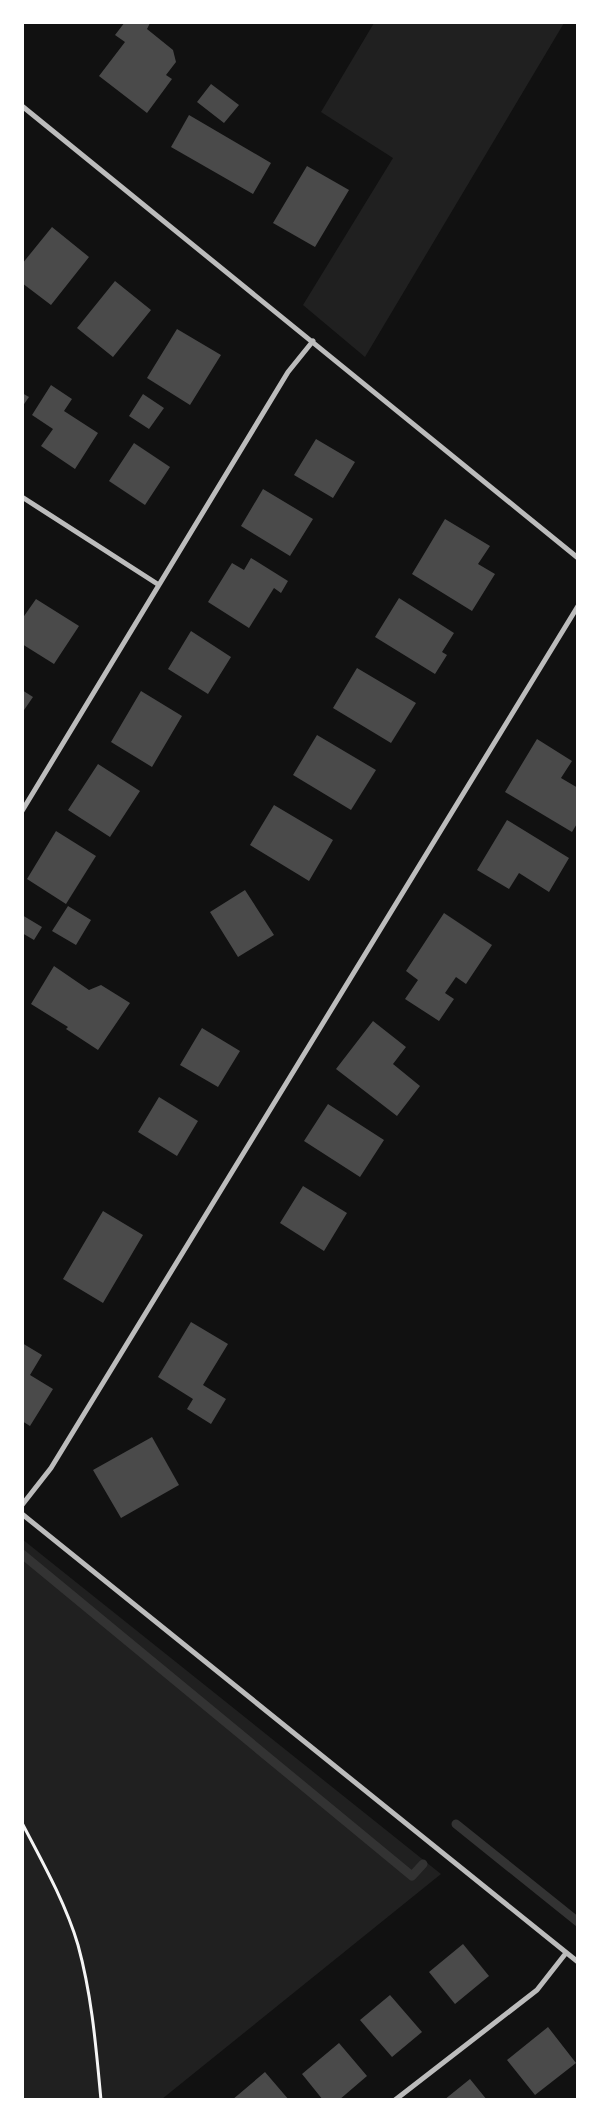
<svg xmlns="http://www.w3.org/2000/svg" width="600" height="2122" viewBox="0 0 600 2122" font-family="'Libre Baskerville',serif">
  <rect width="100%" height="100%" fill="#111"/>
  <!-- green -->
  <path fill="#202020" d="M 374,23 L 564,23 L 365,357 L 303,305 L 393,158 L 321,112 Z
    M 22,1539 L 441,1874 L 162,2099 L 23,2099 Z"/>
  <g fill="none" stroke-linecap="round" stroke-linejoin="round">
    <!-- stream -->
    <path stroke="#333" stroke-width="9" d="M 22,1554 L 412,1876 L 423,1864
      M 456,1824 L 578,1922"/>
  </g>
  <!-- building -->
  <path fill="#4a4a4a" d="M 125,22 L 149,22 L 150,23 L 147,29 L 173,50 L 176,62 L 166,75 L 172,79 L 147,113 L 99,76 L 125,42 L 115,35 Z
    M 211,84 L 239,105 L 224,123 L 197,102 Z
    M 189,115 L 271,163 L 253,194 L 171,147 Z
    M 307,166 L 349,190 L 315,247 L 273,223 Z
    M 52,227 L 89,257 L 51,305 L 22,283 L 22,264 Z
    M 115,281 L 151,310 L 113,357 L 77,328 Z
    M 177,329 L 221,355 L 190,405 L 147,378 Z
    M 51,385 L 72,399 L 64,411 L 98,433 L 75,469 L 41,446 L 53,429 L 32,415 Z
    M 22,393 L 29,397 L 22,407 Z
    M 143,394 L 164,408 L 149,429 L 129,416 Z
    M 316,439 L 355,462 L 333,498 L 294,475 Z
    M 134,443 L 170,467 L 145,505 L 109,481 Z
    M 263,489 L 313,519 L 290,556 L 241,526 Z
    M 445,519 L 490,546 L 478,564 L 495,574 L 472,611 L 412,574 Z
    M 251,558 L 288,581 L 281,593 L 274,588 L 249,628 L 208,602 L 232,563 L 244,570 Z
    M 399,598 L 454,633 L 442,652 L 447,655 L 435,674 L 375,637 Z
    M 36,599 L 79,626 L 54,664 L 22,644 L 22,619 Z
    M 191,631 L 231,657 L 208,694 L 168,669 Z
    M 357,668 L 416,703 L 391,743 L 333,708 Z
    M 22,690 L 33,697 L 22,713 Z
    M 141,691 L 182,716 L 152,767 L 111,742 Z
    M 317,735 L 376,770 L 351,810 L 293,775 Z
    M 537,739 L 572,761 L 561,778 L 578,788 L 578,822 L 572,832 L 505,792 Z
    M 98,764 L 140,791 L 110,837 L 68,810 Z
    M 274,805 L 333,840 L 309,881 L 250,845 Z
    M 507,820 L 569,858 L 549,892 L 519,873 L 509,889 L 477,870 Z
    M 56,831 L 96,856 L 66,904 L 27,879 Z
    M 245,890 L 274,935 L 238,957 L 210,912 Z
    M 68,906 L 91,920 L 76,945 L 52,931 Z
    M 444,913 L 492,945 L 466,984 L 456,977 L 445,993 L 454,999 L 439,1021 L 405,999 L 418,980 L 406,971 Z
    M 22,915 L 42,927 L 34,940 L 22,933 Z
    M 54,966 L 89,990 L 101,985 L 130,1003 L 98,1050 L 66,1029 L 68,1027 L 31,1004 Z
    M 373,1021 L 406,1047 L 393,1064 L 420,1086 L 397,1116 L 336,1069 Z
    M 202,1028 L 240,1051 L 218,1087 L 180,1065 Z
    M 159,1097 L 198,1121 L 177,1156 L 138,1132 Z
    M 328,1104 L 384,1140 L 360,1177 L 304,1141 Z
    M 303,1186 L 347,1213 L 324,1251 L 280,1223 Z
    M 103,1211 L 143,1235 L 103,1303 L 63,1279 Z
    M 191,1322 L 228,1344 L 203,1385 L 226,1399 L 211,1424 L 187,1409 L 193,1399 L 158,1377 Z
    M 22,1343 L 42,1355 L 30,1375 L 53,1389 L 30,1426 L 22,1421 Z
    M 152,1437 L 179,1485 L 121,1518 L 93,1470 Z
    M 463,1944 L 489,1976 L 455,2004 L 429,1972 Z
    M 390,1995 L 422,2032 L 392,2057 L 360,2020 Z
    M 548,2027 L 576,2063 L 535,2095 L 507,2060 Z
    M 339,2043 L 367,2076 L 339,2100 L 323,2100 L 302,2074 Z
    M 265,2072 L 289,2100 L 232,2100 Z
    M 470,2079 L 487,2100 L 444,2100 Z"/>
  <g fill="none" stroke-linecap="round" stroke-linejoin="round">
    <!-- path -->
    <path stroke="#f5f5f5" stroke-width="3" d="M 22,1823 C 42,1861 66,1904 78,1945 C 92,1996 96,2047 101,2100"/>
    <!-- minor -->
    <path stroke="#bcbcbc" stroke-width="5" d="M 22,106 L 578,558
      M 22,497 L 159,585
      M 22,811 L 288,372 L 313,341
      M 22,1505 L 51,1468 L 578,606
      M 22,1514 L 578,1962
      M 395,2100 L 537,1990 L 566,1953"/>
  </g>
  <!-- border -->
  <rect width="600" height="2122" fill="none" stroke="#ffffff" stroke-width="48"/>
</svg>
